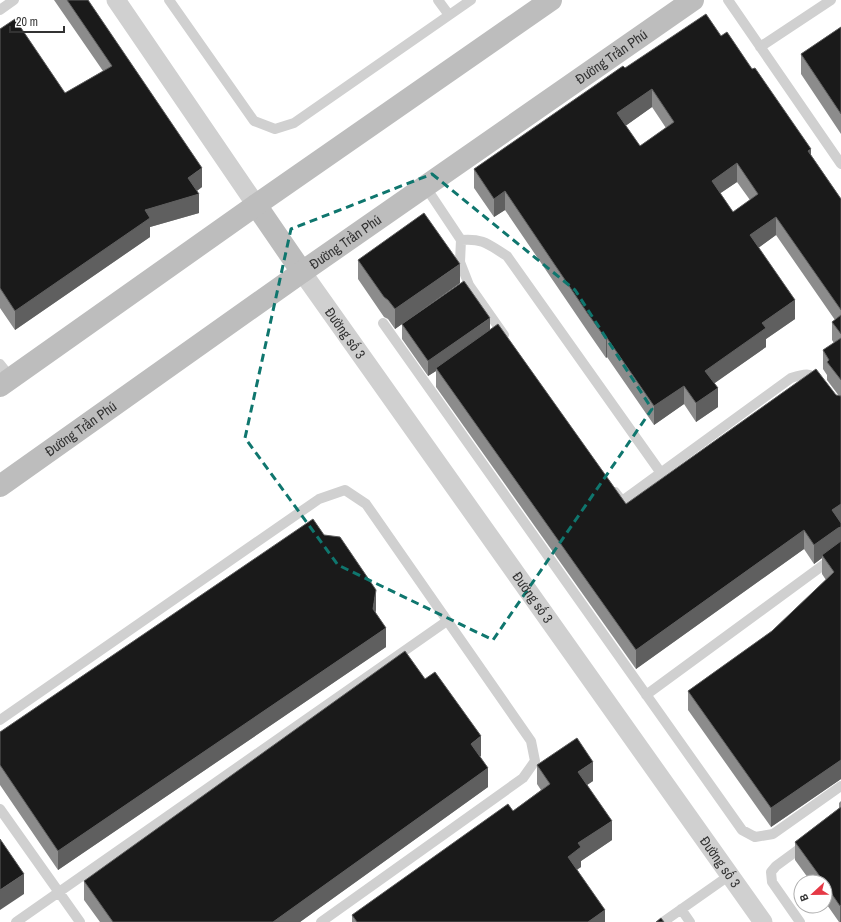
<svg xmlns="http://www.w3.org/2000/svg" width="841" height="922" viewBox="0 0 841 922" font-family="'Archivo Narrow',sans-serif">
  <rect width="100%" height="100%" fill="#fff"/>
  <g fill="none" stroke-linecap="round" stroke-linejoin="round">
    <!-- service -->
    <path stroke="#d0d0d0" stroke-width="10" d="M 169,0 L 254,121 L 275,129 L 294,123 L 471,0
      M 438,0 L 449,15
      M 728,0 L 841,164
      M 0,10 L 14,0
      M 760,47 L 831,0
      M 425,186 L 461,240 C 484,238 489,245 507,256 L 661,473
      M 461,240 L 460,262 L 469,285 L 504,335
      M 383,323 L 742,830 L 755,837 L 773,834 L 841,786
      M 0,364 L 11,378
      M 615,492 L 622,501 L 791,378 C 803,374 811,371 819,382
      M 646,695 L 841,552
      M 0,720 L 319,499 L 345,490 L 366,504 L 531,741 L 535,761 L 523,778 L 321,922
      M 0,809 L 80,922
      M 681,909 L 690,922
      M 16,922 L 447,621
      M 663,922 L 730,875
      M 800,922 L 772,882 L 771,872 L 776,866 L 806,844"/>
    <!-- minor -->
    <g stroke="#d0d0d0" stroke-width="19">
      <path d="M 116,0 L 256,205"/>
      <path id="s1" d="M 302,272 L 763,922"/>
    </g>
    <!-- secondary -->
    <g stroke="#bdbdbd" stroke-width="22">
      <path d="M 256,205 L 302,272"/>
      <path d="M 0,386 L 256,205 L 551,0"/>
      <path id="s2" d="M 0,486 L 302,272 L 693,0"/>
    </g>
  </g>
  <!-- wall -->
  <path fill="#8c8c8c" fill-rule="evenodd" d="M 54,0 L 88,0 L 202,187 L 197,191 L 199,213 L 150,227 L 150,237 L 15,330 L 0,308 L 0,29 L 65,93 L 103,71 Z
    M 841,27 L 841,134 L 801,74 L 801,54 Z
    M 721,36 L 752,69 L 841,199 L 841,779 L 771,827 L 688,710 L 688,691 L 772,631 L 826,580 L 822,574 L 822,558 L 814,564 L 804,549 L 636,669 L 436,387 L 436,371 L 428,376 L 402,339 L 402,324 L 490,330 L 626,504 L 836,395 L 839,396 L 827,380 L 827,375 L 823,369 L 823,350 L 834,343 L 832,340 L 832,322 L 835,320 L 776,235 L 758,248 L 795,319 L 766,339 L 766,347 L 714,383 L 718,407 L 696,422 L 684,404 L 654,425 L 607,357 L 606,358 L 588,332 L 505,210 L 494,217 L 474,188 L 474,169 L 625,68 ZM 652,107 L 666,128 L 640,146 L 625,126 ZM 737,182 L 750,200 L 733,212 L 720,193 Z
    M 358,260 L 460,283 L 395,329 L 388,319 L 384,317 L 358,279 Z
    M 376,610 L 375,612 L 386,647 L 58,870 L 0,785 L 0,732 Z
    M 425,679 L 481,756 L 480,756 L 488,787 L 300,922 L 100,922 L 84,900 L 84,881 Z
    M 537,765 L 593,781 L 587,785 L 612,840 L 581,861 L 581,867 L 577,869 L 605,922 L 352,922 L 352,915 L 513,811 L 541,790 L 537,784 Z
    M 841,801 L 841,922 L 839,922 L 825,902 L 825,882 L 811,882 L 795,860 L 795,842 L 839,808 L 839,803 Z"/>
  <!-- shaded-wall -->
  <path fill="#5f5f5f" d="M 652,89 L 652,107 L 617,132 L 617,113 Z
    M 811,149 L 811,168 L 808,151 Z
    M 737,163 L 737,182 L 712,199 L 712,181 Z
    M 202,168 L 202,187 L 188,197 L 188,178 Z
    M 505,191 L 505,210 L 494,217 L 494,199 Z
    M 199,194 L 199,213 L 150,227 L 150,237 L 15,330 L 15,311 L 145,210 Z
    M 776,217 L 776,235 L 750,254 L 750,235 Z
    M 460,264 L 460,283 L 395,329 L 395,309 Z
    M 795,300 L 795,319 L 766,339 L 766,347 L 705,390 L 705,371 L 762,323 Z
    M 490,318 L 490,332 L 436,368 L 436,371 L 428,376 L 428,361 Z
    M 607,338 L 607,357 L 606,358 L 606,339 Z
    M 684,386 L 684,404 L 654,425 L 654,406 Z
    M 718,388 L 718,407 L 696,422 L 696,403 Z
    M 841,504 L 841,523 L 832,510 Z
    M 841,527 L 841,546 L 822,555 L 822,558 L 814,564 L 814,545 L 838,528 Z
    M 804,530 L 804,549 L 636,669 L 636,650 Z
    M 376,590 L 376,610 L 373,628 L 373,609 Z
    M 386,628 L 386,647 L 58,870 L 58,851 Z
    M 481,736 L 481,756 L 471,763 L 471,744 Z
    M 841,760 L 841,779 L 771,827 L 771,808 Z
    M 593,762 L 593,781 L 578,791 L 578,772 Z
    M 488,768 L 488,787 L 300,922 L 273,922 Z
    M 612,821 L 612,840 L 581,861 L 581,867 L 568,876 L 568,857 L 578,843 Z
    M 24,874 L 24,894 L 0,910 L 0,890 Z
    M 841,905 L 841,922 L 840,922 L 840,906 Z
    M 605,910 L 605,922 L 588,922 Z"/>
  <!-- building -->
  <path fill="#1a1a1a" stroke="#5f5f5f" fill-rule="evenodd" d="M 67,0 L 88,0 L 202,168 L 188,178 L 199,194 L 145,210 L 150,218 L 15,311 L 0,288 L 0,29 L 15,19 L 65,93 L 112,66 Z
    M 706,14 L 721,36 L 727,32 L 752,69 L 755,68 L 811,149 L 808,151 L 841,199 L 841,310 L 776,217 L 750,235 L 795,300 L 762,323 L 766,328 L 705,371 L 718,388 L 696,403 L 684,386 L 654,406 L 607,338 L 606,339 L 588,314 L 505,191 L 494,199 L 474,169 L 623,66 L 625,68 ZM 652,89 L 674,122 L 640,146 L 617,113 ZM 737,163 L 758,194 L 733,212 L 712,181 Z
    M 841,27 L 841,114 L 801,54 Z
    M 424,213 L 460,264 L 395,309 L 388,300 L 384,297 L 358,260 Z
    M 464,281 L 490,318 L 428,361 L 402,324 Z
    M 841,315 L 841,334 L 832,322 Z
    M 498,324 L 626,504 L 816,369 L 836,395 L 841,396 L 841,504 L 832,510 L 841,523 L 841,527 L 838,528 L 814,545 L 804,530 L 636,650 L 436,368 Z
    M 841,338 L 841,380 L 827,362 L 829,360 L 823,350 Z
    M 313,519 L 324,535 L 340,537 L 376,590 L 373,609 L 386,628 L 58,851 L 0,765 L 0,732 Z
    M 841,541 L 841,760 L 771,808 L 688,691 L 772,631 L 834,572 L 822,555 Z
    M 405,651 L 425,679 L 435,672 L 481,736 L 471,744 L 488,768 L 273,922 L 113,922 L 84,881 Z
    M 577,738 L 593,762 L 578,772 L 612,821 L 578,843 L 581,847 L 568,857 L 605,910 L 588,922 L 357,922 L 352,915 L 508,804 L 513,811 L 550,784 L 537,765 Z
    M 841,807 L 841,905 L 840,906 L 825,884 L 825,882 L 824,882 L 795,842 Z
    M 0,839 L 24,874 L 0,890 Z
    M 661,918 L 664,922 L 656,922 Z"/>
  <!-- marked area -->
  <path fill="none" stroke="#0f766e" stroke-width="3" stroke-dasharray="8 5" stroke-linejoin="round" d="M 432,174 L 575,290 L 652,409 L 493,640 L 338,565 L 245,438 L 291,229 Z"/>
  <g text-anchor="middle" stroke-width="4" stroke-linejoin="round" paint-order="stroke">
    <!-- street labels -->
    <g font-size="14" fill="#333" stroke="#fff">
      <text dy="5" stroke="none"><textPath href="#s2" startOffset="747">Đường Trần Phú</textPath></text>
      <text dy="5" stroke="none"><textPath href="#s2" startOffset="423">Đường Trần Phú</textPath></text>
      <text dy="5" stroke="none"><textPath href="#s1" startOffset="75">Đường số 3</textPath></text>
      <text dy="5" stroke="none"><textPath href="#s2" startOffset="99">Đường Trần Phú</textPath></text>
      <text dy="5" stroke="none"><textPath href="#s1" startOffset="399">Đường số 3</textPath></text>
      <text dy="5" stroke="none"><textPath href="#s1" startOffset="723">Đường số 3</textPath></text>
    </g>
  </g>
  <!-- north arrow -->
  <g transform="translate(813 894) rotate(248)"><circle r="19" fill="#ffffff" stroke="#adadad"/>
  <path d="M0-3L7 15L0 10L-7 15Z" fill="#e63946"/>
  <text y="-6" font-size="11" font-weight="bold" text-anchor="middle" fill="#333333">B</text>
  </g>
  <!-- scale -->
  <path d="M10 26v6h54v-6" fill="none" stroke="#333333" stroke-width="2"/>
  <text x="16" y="26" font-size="12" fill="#333333" stroke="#ffffff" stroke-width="3" paint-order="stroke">20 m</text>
</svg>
